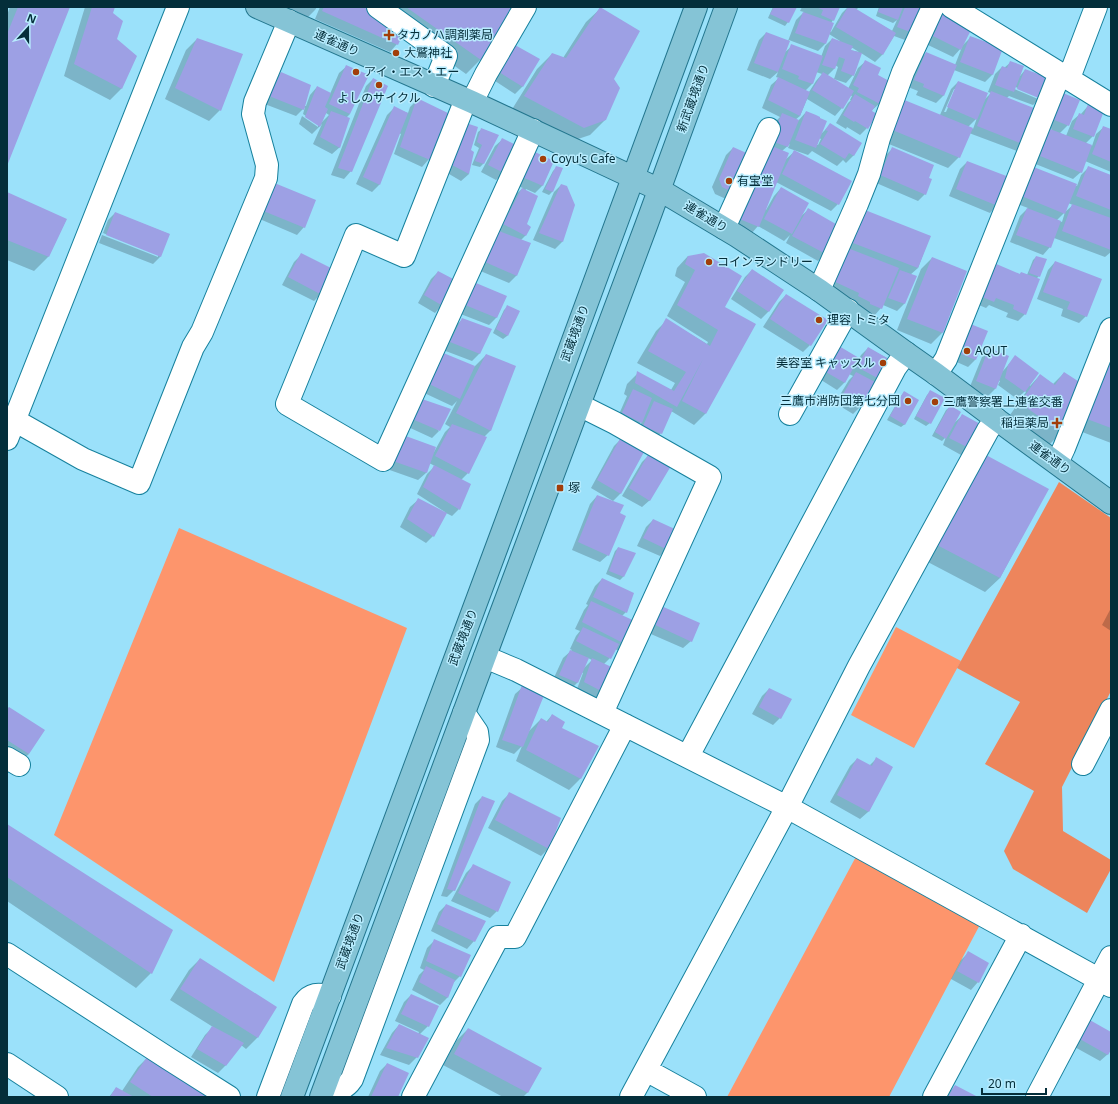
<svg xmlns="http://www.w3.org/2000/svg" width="1118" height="1104" viewBox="0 0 1118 1104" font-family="'Noto Sans','Noto Sans JP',sans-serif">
  <rect width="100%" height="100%" fill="#9be1fa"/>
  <!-- green -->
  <path fill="#fd956c" d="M 179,528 L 407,628 L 274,982 L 54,835 Z
    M 896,627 L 961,661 L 914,748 L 851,715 Z
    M 859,851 L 984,917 L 889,1097 L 727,1097 Z"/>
  <!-- forest -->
  <path fill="#ed855c" d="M 1059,482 L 1111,518 L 1111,691 L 1062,787 L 1063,831 L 1111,860 L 1111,869 L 1087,913 L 1013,869 L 1004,851 L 1034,791 L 985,764 L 1020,702 L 957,668 Z"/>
  <!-- shadow -->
  <path fill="#0003" fill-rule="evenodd" d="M 10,7 L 67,7 L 7,164 L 7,15 Z
    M 85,7 L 114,7 L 111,14 L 116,40 L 136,56 L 121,89 L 110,100 L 64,76 Z
    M 287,7 L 317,7 L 315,10 L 308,17 Z
    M 320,7 L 362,7 L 397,44 L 390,52 L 315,19 Z
    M 372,7 L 516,7 L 481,59 L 466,74 Z
    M 773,7 L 796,7 L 788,22 L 785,26 L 768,18 Z
    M 802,7 L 839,7 L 833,20 L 831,23 L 830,32 L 831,32 L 842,13 L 847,8 L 844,7 L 859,7 L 856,10 L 892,31 L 897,20 L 893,23 L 876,16 L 879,7 L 923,7 L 912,33 L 905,40 L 894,36 L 882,55 L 875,62 L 861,53 L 853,75 L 846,83 L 834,79 L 838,67 L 835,65 L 834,69 L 827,76 L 848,89 L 858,68 L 866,61 L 877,75 L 890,82 L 879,104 L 871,111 L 867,128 L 860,135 L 847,127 L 846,129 L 836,123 L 848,103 L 851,100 L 850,100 L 852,96 L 850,95 L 842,108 L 835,116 L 807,99 L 800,116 L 795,120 L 798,121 L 806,112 L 821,134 L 830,125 L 854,155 L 846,163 L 843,160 L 837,166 L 812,151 L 808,155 L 788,148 L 790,144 L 782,151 L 784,161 L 795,151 L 838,204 L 831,211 L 776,182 L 765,210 L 766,210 L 774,196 L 781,188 L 801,216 L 808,210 L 825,254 L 818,261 L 786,243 L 790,235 L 784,241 L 758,226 L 751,234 L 730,225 L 775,122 L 780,117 L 762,108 L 771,85 L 779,78 L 776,77 L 778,72 L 770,79 L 747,70 L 759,40 L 766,33 L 788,41 L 796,20 L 804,12 L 800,11 ZM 829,34 L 840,41 L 840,42 L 832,39 L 825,46 L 821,57 L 792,46 L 784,53 L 789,40 L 818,51 L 825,44 ZM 851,47 L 859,52 L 850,50 ZM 816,72 L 822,74 L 816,81 L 809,92 L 805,91 L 812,84 ZM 819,138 L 821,139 L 818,145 L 817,145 Z
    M 601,8 L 613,79 L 605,120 L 590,135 L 569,142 L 511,111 L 537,69 L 552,54 L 563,58 L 586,22 Z
    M 930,19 L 963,45 L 971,37 L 1002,49 L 992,75 L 985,82 L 954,70 L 943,96 L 936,103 L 916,95 L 918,91 L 908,87 L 919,60 L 926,53 L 955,65 L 962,47 L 953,57 L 926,44 Z
    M 197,39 L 220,110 L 209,121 L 165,99 L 186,50 Z
    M 508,53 L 538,60 L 522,87 L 515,94 L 492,79 Z
    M 1011,62 L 1020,76 L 1025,70 L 1040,98 L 1033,105 L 1009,96 L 1007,98 L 1037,111 L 1017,151 L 969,133 L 959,157 L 948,168 L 879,140 L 891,111 L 940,115 L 951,89 L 958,82 L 985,99 L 991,93 L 988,92 L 995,74 L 1002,67 L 1004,68 ZM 1013,86 L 1038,96 L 1038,99 L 1012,88 ZM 954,89 L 956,89 L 946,112 L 944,112 ZM 977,118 L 973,129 L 968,127 Z
    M 347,66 L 350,114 L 346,118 L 340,147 L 332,154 L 313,144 L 322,124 L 312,134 L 299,124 L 302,116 L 318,127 L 318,124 L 303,114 L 305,107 L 296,116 L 262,103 L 274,80 L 281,73 L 304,106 L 306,106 L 310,95 L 317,87 L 330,94 L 339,73 ZM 326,113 L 329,115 L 321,123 Z
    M 373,79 L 351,171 L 344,179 L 331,175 L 366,86 Z
    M 417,100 L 429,159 L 422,167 L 394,154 L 401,134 L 399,133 L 379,185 L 372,192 L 356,184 L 387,115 L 394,108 L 408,113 L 410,107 Z
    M 1056,102 L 1068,125 L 1060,133 L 1066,136 L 1072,121 L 1080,114 L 1081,114 L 1088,106 L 1093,136 L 1086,143 L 1092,146 L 1096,134 L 1104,127 L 1111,130 L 1111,172 L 1085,161 L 1081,172 L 1073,179 L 1033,163 L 1043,137 L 1052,129 L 1045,126 Z
    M 476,128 L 470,151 L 469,174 L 461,181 L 444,171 Z
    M 482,129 L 497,135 L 483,164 L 480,167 L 472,165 L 479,148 L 474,145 L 478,132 Z
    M 503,139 L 504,173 L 496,180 L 481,172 L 495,146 Z
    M 733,148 L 750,156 L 726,199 L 715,194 L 712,187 L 726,155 Z
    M 892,149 L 927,178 L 925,194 L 918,201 L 874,182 L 885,156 Z
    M 526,159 L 553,161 L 542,186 L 535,193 L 526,189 L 525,191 L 526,224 L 530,227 L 525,236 L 521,240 L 530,244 L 516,276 L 509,283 L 478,270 L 514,196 L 523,188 L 515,185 Z
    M 967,162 L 997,205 L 990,213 L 949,196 L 960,169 Z
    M 557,167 L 562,168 L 552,192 L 549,195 L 542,192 L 553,171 Z
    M 1031,167 L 1077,186 L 1081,175 L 1088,168 L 1111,177 L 1111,252 L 1105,257 L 1054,238 L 1050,247 L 1043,255 L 1010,242 L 1020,216 L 1028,208 L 1012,202 ZM 1068,203 L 1073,205 L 1065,212 L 1062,222 L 1057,220 L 1064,213 Z
    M 561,185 L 574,205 L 562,242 L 555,249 L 533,240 L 554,192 Z
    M 266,191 L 304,227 L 297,235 L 255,217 Z
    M 7,193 L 66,220 L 48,257 L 34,271 L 7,260 Z
    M 115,213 L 169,234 L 160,257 L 153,264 L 99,243 L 102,235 L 158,257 L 158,255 L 103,233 L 108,220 Z
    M 855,223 L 930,236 L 918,268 L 910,275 L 915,277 L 904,304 L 897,311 L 883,305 L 881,308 L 874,316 L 863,311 L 851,304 L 853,300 L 824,287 Z
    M 301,255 L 321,294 L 314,301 L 282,285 L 294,262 Z
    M 688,256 L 723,307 L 754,324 L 705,414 L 694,425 L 671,411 L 661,433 L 654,440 L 637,434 L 642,421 L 634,429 L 616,421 L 627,396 L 624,394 L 627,384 L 638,373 L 671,390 L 675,383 L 637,363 L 656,331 L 667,320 L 707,344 L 708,342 L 667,316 L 685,282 L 675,276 L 677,268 Z
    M 1036,257 L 1039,276 L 1036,279 L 1025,314 L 1018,321 L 1006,317 L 1008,313 L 989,305 L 986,308 L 974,303 L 987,272 L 1019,275 L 1021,273 L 1027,275 L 1033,260 Z
    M 932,258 L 966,272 L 942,333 L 931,344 L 897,330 L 921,269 Z
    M 1055,262 L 1086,316 L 1079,323 L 1061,316 L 1063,309 L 1037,299 L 1048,270 Z
    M 752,270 L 783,290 L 768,312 L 761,319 L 731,299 L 745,277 Z
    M 438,272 L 442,305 L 435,313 L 418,303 L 431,279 Z
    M 476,284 L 505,296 L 496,318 L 489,325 L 458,313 L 469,292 Z
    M 786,295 L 810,345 L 803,352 L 763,327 L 779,302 Z
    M 507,307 L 519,311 L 507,336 L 503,339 L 493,333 L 504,310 Z
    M 463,319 L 490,330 L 479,354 L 472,361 L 443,350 L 455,326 Z
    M 987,331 L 975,360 L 968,367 L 950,359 Z
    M 1111,344 L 1111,443 L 1077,430 Z
    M 839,347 L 859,359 L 861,355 L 868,348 L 887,358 L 875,388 L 872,386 L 860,407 L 853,414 L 835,403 L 849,380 L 853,376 L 849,374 L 844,383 L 837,390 L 818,378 Z
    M 989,349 L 1003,371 L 1015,357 L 1030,386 L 1040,375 L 1053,384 L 1064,373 L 1061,433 L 1050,444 L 1010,415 L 1026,392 L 1025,391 L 1017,399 L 998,385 L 1000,381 L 998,380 L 995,389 L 988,396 L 969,389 L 982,357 Z
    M 486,355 L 491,430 L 484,437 L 468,473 L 461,480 L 459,509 L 452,516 L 446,513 L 433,536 L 426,543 L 400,527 L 410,507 L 418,500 L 444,513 L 445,512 L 417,494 L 427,474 L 435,466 L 429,463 L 426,473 L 418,480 L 384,468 L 396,443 L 434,452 L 445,432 L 450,427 L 445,424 L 457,401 L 452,406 L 420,391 L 434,361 L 474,367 Z
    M 904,392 L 905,424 L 901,427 L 887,420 L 901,396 Z
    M 930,392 L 930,423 L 926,426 L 914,419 L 927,395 Z
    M 415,407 L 439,431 L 432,438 L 406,426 Z
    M 950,407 L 954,423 L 962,416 L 968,448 L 961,455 L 943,445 L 946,437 L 942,441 L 932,436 L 946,410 Z
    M 622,438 L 643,452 L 620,494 L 613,501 L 591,488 L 614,446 Z
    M 649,455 L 650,500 L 642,507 L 622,496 L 642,462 Z
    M 971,471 L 1047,489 L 1000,578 L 985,592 L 924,560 Z
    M 597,496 L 618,514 L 608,555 L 600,562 L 572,550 L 590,504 Z
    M 653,520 L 667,549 L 660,556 L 637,546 L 646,527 Z
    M 618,548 L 634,554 L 623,577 L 620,580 L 606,574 L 615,551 Z
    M 602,579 L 626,612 L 622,616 L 626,644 L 619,651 L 615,649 L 610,658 L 604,664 L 602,692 L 595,699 L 577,689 L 583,673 L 581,672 L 577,683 L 570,690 L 552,682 L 563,658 L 572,650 L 570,649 L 576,636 L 580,631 L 575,629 L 584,610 L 588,605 L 586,604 L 595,586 ZM 588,658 L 592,660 L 583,669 Z
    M 1111,608 L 1111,631 L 1102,625 Z
    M 652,613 L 691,641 L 683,648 L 644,631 Z
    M 523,687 L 528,732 L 541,719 L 546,722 L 552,715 L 560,729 L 597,746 L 580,779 L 569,790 L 516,761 L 522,746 L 514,754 L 496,747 L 515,694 Z
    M 769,689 L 780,718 L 773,725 L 752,714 L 762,696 Z
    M 7,710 L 29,754 L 21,761 L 7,751 Z
    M 857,759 L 869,766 L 876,759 L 892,767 L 868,812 L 860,819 L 830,802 L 850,766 Z
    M 510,793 L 559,819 L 548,849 L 541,856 L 488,828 L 502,801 Z
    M 482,797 L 454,890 L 447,897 L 441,896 L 475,804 Z
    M 7,825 L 171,930 L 151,973 L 136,988 L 7,901 Z
    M 474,865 L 497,911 L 490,918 L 451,901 L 466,873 Z
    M 446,905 L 474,941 L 467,949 L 431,931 L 439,912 Z
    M 435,940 L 460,976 L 453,983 L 447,998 L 440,1005 L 412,990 L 419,975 L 424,970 L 420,968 L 427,948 Z
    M 968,953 L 978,982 L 971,990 L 951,979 L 961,960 Z
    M 200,959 L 275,1007 L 257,1038 L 246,1049 L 241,1045 L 225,1066 L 218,1073 L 191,1057 L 205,1035 L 213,1027 L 170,1000 L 189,970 Z
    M 411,995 L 428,1026 L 419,1035 L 417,1057 L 409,1065 L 380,1055 L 392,1033 L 399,1025 L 418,1034 L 419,1032 L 395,1021 L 404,1002 Z
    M 1081,1027 L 1111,1033 L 1111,1048 L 1108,1054 L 1100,1061 L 1071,1045 Z
    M 468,1029 L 540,1068 L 527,1093 L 523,1097 L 503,1097 L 443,1065 L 457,1040 Z
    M 149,1056 L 214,1097 L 109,1097 L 116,1088 L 122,1091 L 138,1067 Z
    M 387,1064 L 397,1097 L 368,1097 L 380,1071 Z
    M 955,1086 L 976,1097 L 946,1097 L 948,1093 Z"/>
  <!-- building -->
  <path fill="#9da0e4" d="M 18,7 L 70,7 L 7,166 L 7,34 Z
    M 92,7 L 115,7 L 113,13 L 123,21 L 117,39 L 137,56 L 122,89 L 74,64 Z
    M 324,7 L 364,7 L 403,34 L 398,45 L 322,11 Z
    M 406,7 L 517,7 L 481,60 Z
    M 600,7 L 640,31 L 614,79 L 620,88 L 606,120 L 584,128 L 524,96 L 552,53 L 566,58 Z
    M 774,7 L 797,7 L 789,23 L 770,14 Z
    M 816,7 L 840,7 L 834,21 L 821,15 L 823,10 Z
    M 848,7 L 853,7 L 896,33 L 883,55 L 836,27 Z
    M 880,7 L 903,7 L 898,20 L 878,12 Z
    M 905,7 L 924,7 L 913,33 L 897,27 Z
    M 937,11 L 972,28 L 961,50 L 933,36 L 937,28 L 931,25 Z
    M 803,12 L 834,23 L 826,44 L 795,33 Z
    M 766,32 L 790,41 L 778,72 L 754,63 Z
    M 970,36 L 1003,48 L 993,75 L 960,62 Z
    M 197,38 L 243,54 L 221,111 L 175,88 Z
    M 832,38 L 853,46 L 851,50 L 862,53 L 854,76 L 841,71 L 845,59 L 839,57 L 835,69 L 822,65 Z
    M 791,44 L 823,56 L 813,84 L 798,79 L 799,76 L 782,69 Z
    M 515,45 L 540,59 L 523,87 L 499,72 Z
    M 926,52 L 957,65 L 944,96 L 923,87 L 924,84 L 914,80 Z
    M 865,60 L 881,68 L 878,75 L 891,82 L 880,104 L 857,92 L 859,88 L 853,85 Z
    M 1010,61 L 1024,66 L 1014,92 L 995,85 L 1002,66 L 1007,68 Z
    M 346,65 L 369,75 L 350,114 L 329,104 Z
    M 1025,69 L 1049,78 L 1041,99 L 1017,89 Z
    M 281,72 L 311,85 L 304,110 L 269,96 Z
    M 823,72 L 854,91 L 843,109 L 812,90 Z
    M 778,77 L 810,92 L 800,116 L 768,100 Z
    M 373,78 L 388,86 L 352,172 L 338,168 Z
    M 958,81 L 988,93 L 977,120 L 947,107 Z
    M 317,86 L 331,93 L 325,107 L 328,109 L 320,127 L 305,117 Z
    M 991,91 L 1039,110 L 1025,145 L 977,126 Z
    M 1063,93 L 1080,100 L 1069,126 L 1052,119 Z
    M 855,94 L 875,106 L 872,111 L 877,114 L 868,129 L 855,121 L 854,122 L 843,115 Z
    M 417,98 L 452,115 L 430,160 L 400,147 Z
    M 902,99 L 973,128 L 960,158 L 890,129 Z
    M 1088,104 L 1104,111 L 1094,137 L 1073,129 L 1079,113 L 1084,115 Z
    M 394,106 L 408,113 L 380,185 L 363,177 Z
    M 331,111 L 350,118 L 340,148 L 320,137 Z
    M 806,111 L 816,115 L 820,117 L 820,118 L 827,121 L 816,148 L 795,140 Z
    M 782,113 L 799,120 L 788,147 L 771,141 Z
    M 466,123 L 478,127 L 471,150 L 474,152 L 469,174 L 450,164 Z
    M 830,123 L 862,143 L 854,156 L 849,153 L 845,159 L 820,144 L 828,131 L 825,130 Z
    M 1103,126 L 1111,129 L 1111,162 L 1092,154 Z
    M 481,128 L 499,135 L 484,164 L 475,161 L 482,145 L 477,142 Z
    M 1050,129 L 1092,145 L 1082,173 L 1040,156 Z
    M 502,138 L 518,146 L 504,173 L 488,165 Z
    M 767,144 L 789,153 L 759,227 L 737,218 Z
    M 733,147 L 751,155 L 734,193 L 722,187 L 719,179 Z
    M 892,147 L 934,165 L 929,178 L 932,179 L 926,195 L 880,175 Z
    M 794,150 L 852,181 L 839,205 L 782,174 Z
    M 533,151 L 554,161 L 543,186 L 522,177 Z
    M 967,161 L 1009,177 L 998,206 L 956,189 Z
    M 556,166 L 563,168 L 553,192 L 545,189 Z
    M 1031,166 L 1077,184 L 1065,214 L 1019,195 Z
    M 1088,166 L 1111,175 L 1111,210 L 1076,196 Z
    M 272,182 L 316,200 L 305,228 L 261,210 Z
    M 561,184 L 567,186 L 575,205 L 563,242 L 539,233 Z
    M 781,187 L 809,203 L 792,234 L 764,219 Z
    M 522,188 L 538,196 L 527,224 L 531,227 L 526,236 L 503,224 Z
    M 7,192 L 67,219 L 49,257 L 7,240 Z
    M 1072,204 L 1111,218 L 1111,250 L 1062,231 Z
    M 808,208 L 841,227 L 826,254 L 792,236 Z
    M 1027,208 L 1061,221 L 1051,248 L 1016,235 Z
    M 865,210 L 931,236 L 918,268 L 853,243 Z
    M 115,212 L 170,234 L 161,257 L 106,235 Z
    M 499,231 L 531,243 L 517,276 L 485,262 Z
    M 845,247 L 899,268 L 882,309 L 870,304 L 870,302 L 858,296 L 859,293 L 831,280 Z
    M 301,253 L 335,270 L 322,295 L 288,277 Z
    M 704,253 L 742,276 L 725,307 L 756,324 L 706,414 L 682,401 L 703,359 L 677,407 L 635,383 L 637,371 L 674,391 L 686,372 L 648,351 L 666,318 L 710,346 L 718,330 L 677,305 L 695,270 L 685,264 L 688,256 Z
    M 1036,256 L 1047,259 L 1040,277 L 1029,273 Z
    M 932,257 L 967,271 L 943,333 L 907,319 Z
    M 1055,261 L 1102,279 L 1087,317 L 1067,309 L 1070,302 L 1043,292 Z
    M 994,263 L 1020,274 L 1021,272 L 1040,279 L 1026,315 L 1013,309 L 1014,305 L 996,298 L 994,302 L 980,296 Z
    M 752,269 L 784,290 L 769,312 L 737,291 Z
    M 900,270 L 917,276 L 905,304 L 888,298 Z
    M 438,271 L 457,281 L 443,306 L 424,295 Z
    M 476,283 L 507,296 L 497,318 L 465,305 Z
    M 786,294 L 828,320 L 811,346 L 770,319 Z
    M 507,305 L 520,311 L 508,336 L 496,329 Z
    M 462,318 L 492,329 L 480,354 L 450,342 Z
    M 968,323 L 988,331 L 976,360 L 956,352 Z
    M 839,346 L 859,358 L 845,383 L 824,371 Z
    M 868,347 L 887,358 L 890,367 L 883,381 L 857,367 Z
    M 989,348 L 1009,356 L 996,389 L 976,381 Z
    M 441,352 L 475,366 L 460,399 L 427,383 Z
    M 486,354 L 516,366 L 491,431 L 456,413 Z
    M 1015,355 L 1039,373 L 1025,392 L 1005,378 L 1008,365 Z
    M 1111,359 L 1111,428 L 1087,419 Z
    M 856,372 L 875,382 L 861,407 L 842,396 Z
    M 1064,372 L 1081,383 L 1062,433 L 1020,403 L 1040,374 L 1055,385 Z
    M 633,389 L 652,398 L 642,423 L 622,413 Z
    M 930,390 L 945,398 L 931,424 L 916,416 Z
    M 904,391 L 919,400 L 905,425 L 890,416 Z
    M 422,399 L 451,409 L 440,431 L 412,419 Z
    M 654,401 L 673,409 L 662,434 L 643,426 Z
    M 950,405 L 961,412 L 946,439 L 935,432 Z
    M 962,414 L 982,425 L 969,448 L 949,438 Z
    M 452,424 L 487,437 L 469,474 L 435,456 Z
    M 403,435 L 436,447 L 427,473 L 390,460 Z
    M 621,437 L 644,452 L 621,494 L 597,480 Z
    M 649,453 L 671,466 L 650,501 L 629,488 Z
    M 986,455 L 1049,489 L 1000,578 L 937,545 Z
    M 434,465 L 471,484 L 460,510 L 423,487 Z
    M 597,495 L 624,505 L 620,513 L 626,516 L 609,556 L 578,542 Z
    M 418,498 L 447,513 L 434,537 L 407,519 Z
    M 653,519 L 677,530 L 668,550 L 643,538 Z
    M 618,547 L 636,553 L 624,577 L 609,571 Z
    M 602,578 L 634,593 L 627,613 L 593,597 Z
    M 591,601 L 637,622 L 627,645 L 582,622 Z
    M 659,605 L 700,623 L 692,642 L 651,623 Z
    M 583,627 L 619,644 L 611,659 L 576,641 Z
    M 570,650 L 589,658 L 578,683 L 559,675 Z
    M 592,658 L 616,669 L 603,692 L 584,682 Z
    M 522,685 L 545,693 L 523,747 L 502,740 Z
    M 769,688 L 792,699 L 781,719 L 759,707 Z
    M 9,707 L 45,730 L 29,754 L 7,740 L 7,709 Z
    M 552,714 L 565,722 L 562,728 L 599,746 L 581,779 L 526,750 L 541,718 L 548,722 Z
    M 876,757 L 893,767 L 869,812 L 837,795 L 857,758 L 872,766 Z
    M 509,792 L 561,818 L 549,849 L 495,820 Z
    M 482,796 L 495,801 L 455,891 L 447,889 Z
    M 7,824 L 173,930 L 152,974 L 7,877 Z
    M 473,864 L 511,882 L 498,912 L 458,893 Z
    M 446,904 L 486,921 L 475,942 L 437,924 Z
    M 434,939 L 471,955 L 461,977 L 426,961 Z
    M 968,951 L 989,963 L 979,983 L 957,971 Z
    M 200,958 L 277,1007 L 258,1038 L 180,989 Z
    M 426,966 L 455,980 L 448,998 L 419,982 Z
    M 411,994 L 439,1006 L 429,1027 L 401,1014 Z
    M 1088,1019 L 1111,1032 L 1111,1050 L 1108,1055 L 1078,1038 Z
    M 399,1024 L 429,1038 L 418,1058 L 386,1048 Z
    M 212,1026 L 244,1043 L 226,1066 L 197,1049 Z
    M 468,1028 L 542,1068 L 528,1093 L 454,1054 Z
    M 149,1054 L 215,1097 L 153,1097 L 130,1082 Z
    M 387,1063 L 409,1073 L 398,1097 L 371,1097 Z
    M 955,1085 L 978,1097 L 948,1097 Z
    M 116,1087 L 134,1097 L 110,1097 Z"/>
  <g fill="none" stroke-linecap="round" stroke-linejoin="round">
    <!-- minor casing -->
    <g stroke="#16819d" stroke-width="24">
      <path id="minor" d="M 378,7 L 446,56 L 434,86
        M 952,7 L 1111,105
        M 1069,78 L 1096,7
        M 466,99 L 404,256 L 356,235 L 287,404 L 383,460 L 533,130
        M 472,102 L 486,74 L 525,7
        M 724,228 L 769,129
        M 819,290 L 857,204 L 869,174 L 879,138 L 903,72 L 933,7
        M 936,374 L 946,359 L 1060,73
        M 579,405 L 615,423 L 710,477 L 602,713
        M 790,414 L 848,310
        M 14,420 L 83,459 L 139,483 L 193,347 L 202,332 L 266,178 L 267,165 L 253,114 L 255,102 L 289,21
        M 7,439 L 178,7
        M 1057,463 L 1064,448 L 1111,329
        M 485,657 L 516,670 L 787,807 L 1111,986
        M 688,756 L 895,368 L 906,353
        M 7,758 L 19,765
        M 1083,764 L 1111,710
        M 7,954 L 169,1059 L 229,1097
        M 7,1064 L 57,1097
        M 646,1070 L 695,1097
        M 324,1091 C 337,1090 344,1091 352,1079 L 478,740 L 477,732 L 464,713
        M 268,1097 L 303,1004 C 311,993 318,994 330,996
        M 413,1097 L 498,937 L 515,937 L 625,725
        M 631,1097 L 787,807 L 859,666 L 988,430 L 996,419
        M 934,1097 L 1021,935
        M 1037,1097 L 1111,957"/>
    </g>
    <!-- major casing -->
    <g stroke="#23768e" stroke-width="24">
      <path id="major" d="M 257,7 L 472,102 L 660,190 L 737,236 L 819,290 L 906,353 L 936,374 L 996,419 L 1111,503
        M 292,1097 L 502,533 L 696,7
        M 321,1097 L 491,640 L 646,226 L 726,7"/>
    </g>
    <!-- minor -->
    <use href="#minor" stroke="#fff" stroke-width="22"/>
    <!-- major -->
    <use href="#major" stroke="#85c4d6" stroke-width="22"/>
  </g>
  <!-- markers -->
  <g fill="#a23e0a" stroke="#b8ecfe" stroke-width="1.5">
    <path d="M387 29h4v4h4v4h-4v4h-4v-4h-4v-4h4z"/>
    <circle cx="396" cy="53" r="4"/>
    <circle cx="356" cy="72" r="4"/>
    <circle cx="379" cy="85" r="4"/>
    <circle cx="543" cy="159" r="4"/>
    <circle cx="729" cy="181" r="4"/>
    <circle cx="709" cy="262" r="4"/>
    <circle cx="819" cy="320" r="4"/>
    <circle cx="967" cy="351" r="4"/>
    <circle cx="883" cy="363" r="4"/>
    <circle cx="908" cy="401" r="4"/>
    <circle cx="935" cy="402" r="4"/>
    <path d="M1055 417h4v4h4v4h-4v4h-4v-4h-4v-4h4z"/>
    <rect x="556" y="484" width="8" height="8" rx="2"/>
  </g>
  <g text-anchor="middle" stroke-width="3" stroke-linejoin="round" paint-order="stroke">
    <!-- poi labels -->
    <g font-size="12" fill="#042e3a" stroke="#b8ecfe" text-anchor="start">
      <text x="397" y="39">タカノハ調剤薬局</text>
      <text x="404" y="57">大鷲神社</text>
      <text x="364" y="76">アイ・エス・エー</text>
      <text x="379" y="102" text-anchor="middle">よしのサイクル</text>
      <text x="551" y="163">Coyu's Cafe</text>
      <text x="737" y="185">有宝堂</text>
      <text x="717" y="266">コインランドリー</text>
      <text x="827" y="324">理容 トミタ</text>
      <text x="975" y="355">AQUT</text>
      <text x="875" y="367" text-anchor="end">美容室 キャッスル</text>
      <text x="900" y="405" text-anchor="end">三鷹市消防団第七分団</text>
      <text x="943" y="406">三鷹警察署上連雀交番</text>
      <text x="1049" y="427" text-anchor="end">稲垣薬局</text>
      <text x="568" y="492">塚</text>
    </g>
    <!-- street labels -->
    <g font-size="12" fill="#042e3a" stroke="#b8ecfe">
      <text transform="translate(337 43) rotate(24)" y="4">連雀通り</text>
      <text transform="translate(693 98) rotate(-70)" y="4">新武蔵境通り</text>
      <text transform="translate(706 217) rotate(31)" y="4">連雀通り</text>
      <text transform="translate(575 333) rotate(-70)" y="4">武蔵境通り</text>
      <text transform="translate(1050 458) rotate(36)" y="4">連雀通り</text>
      <text transform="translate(463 637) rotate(-69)" y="4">武蔵境通り</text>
      <text transform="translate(350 941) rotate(-70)" y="4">武蔵境通り</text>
    </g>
  </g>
  <!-- border -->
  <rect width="1118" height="1104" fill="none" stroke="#042e3a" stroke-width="16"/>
  <!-- north arrow -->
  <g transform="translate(28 28) rotate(21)" stroke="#b8ecfe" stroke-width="3" paint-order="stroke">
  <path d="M0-3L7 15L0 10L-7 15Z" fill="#042e3a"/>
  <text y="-6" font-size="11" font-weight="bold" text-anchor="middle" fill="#042e3a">N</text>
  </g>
  <!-- scale -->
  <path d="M982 1088v6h64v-6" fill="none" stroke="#042e3a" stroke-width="2"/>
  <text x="988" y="1088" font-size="12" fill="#042e3a" stroke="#b8ecfe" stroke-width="3" paint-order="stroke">20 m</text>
</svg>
